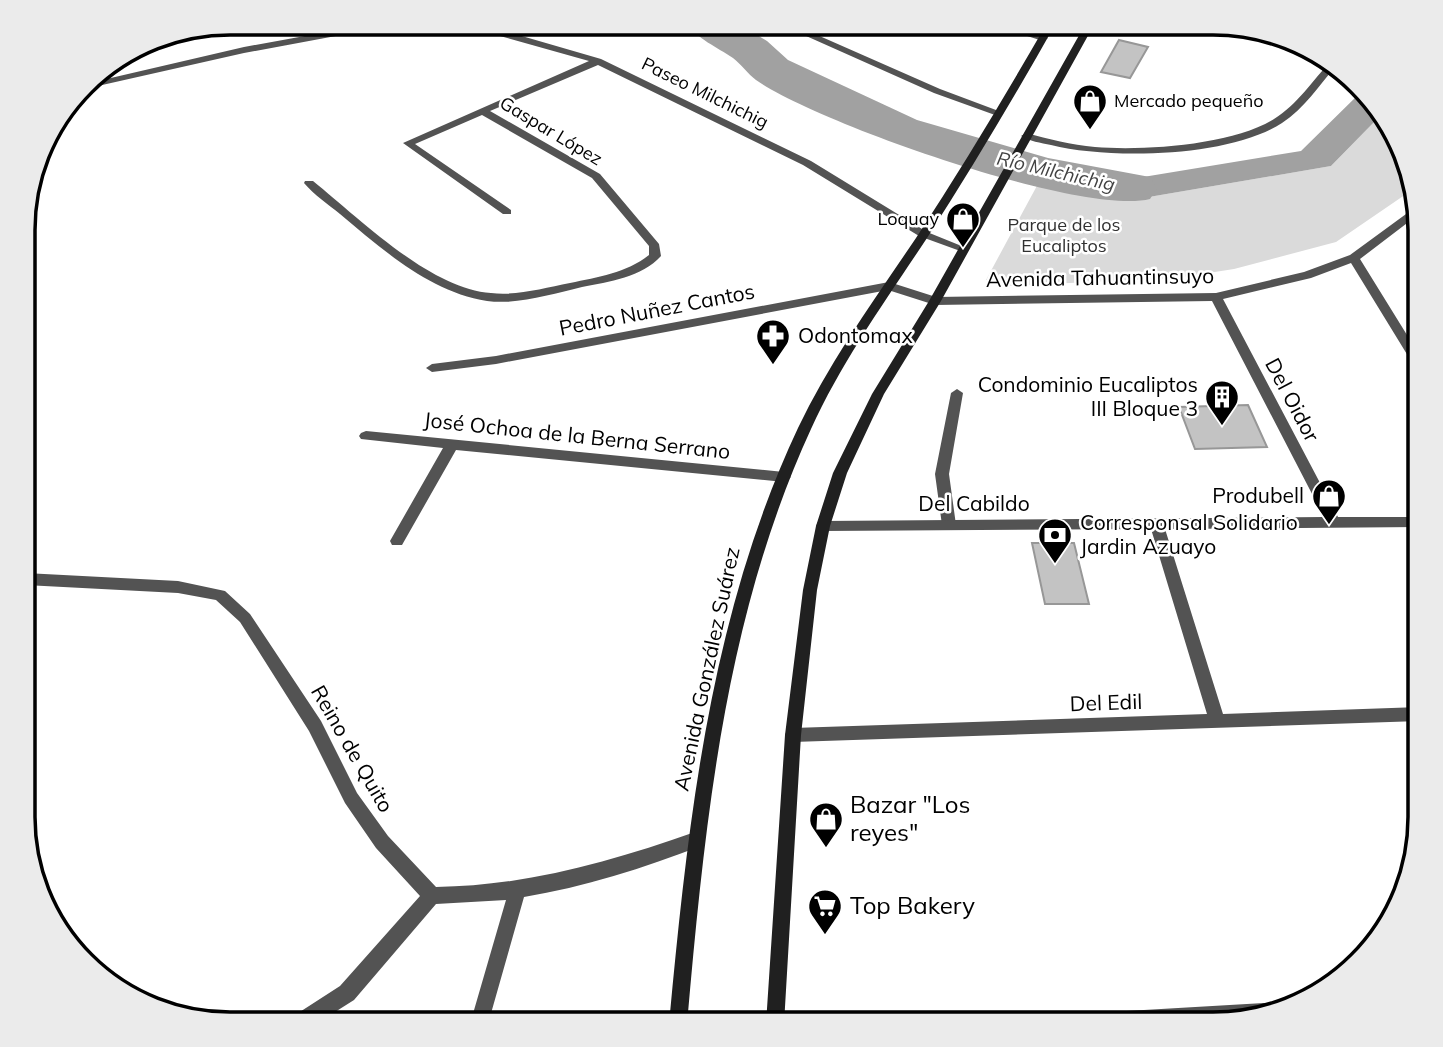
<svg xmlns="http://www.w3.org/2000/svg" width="1443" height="1047" viewBox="0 0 1443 1047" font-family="Mulish,sans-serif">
  <rect width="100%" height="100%" fill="#fff"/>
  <!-- green -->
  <path fill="#dadada" d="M 1380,116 L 1399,138 L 1412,190 L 1336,242 L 1234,269 L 1176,278 L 1008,286 L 986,280 L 1039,182 L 1143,198 L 1331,166 Z"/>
  <!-- water -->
  <path fill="#a1a1a1" d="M 1361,92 L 1380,116 L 1331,166 L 1143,198 L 1039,182 L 1046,162 L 1137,178 L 1301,151 Z"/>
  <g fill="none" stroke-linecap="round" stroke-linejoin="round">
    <!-- river -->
    <path fill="#a1a1a1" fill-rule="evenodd" d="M 687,23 L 738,23 L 767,41 L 788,60 L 917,120 L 1048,158 L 1150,177 L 1157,188 L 1150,199 C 1081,216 817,123 756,80 C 748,74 741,64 733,58 C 717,47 697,39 687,23 Z"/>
  </g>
  <!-- building -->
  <path fill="#c3c3c3" stroke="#979797" stroke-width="2" d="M 1119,40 L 1148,47 L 1130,78 L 1101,72 Z
    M 1248,405 L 1267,447 L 1195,449 L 1179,407 Z
    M 1032,543 L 1074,543 L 1089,604 L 1045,604 Z"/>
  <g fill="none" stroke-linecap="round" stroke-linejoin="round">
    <!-- lane -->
    <path fill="#535353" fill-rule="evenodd" d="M 777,23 L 790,23 L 940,89 L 1004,113 L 995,115 L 934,93 Z
      M 985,23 L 999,23 L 1048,38 L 1043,41 Z
      M 957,389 L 963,393 L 949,474 L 956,525 L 954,529 L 944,529 L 942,525 L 935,474 L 951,393 Z"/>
    <!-- street -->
    <path fill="#535353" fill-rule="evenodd" d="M 376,23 L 501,30 L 601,59 L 811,161 L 927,232 L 969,249 L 963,252 L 919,236 L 803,165 L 598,65 L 490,111 L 600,174 L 659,244 L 661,256 C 642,277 609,282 582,287 C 552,294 518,305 487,301 C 430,292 383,250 340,214 C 328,204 314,195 304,183 L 305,181 L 313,181 C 359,218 430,289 491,293 C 517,296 544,288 570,283 C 598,277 626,273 649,255 L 649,246 L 592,178 L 482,115 L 415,144 L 511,210 L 511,214 L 503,214 L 403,143 L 589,61 L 500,36 L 384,27 L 244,53 L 80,90 L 85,84 L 244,47 Z
      M 1331,61 L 1337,65 C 1320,84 1304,109 1282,123 C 1229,157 1111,160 1051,145 C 1041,143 1029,141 1021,136 L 1026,133 C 1049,139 1071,145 1095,147 C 1144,151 1232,145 1274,119 C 1297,105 1313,80 1331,61 Z
      M 1417,206 L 1419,214 L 1360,259 L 1420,356 L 1420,370 L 1416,369 L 1351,263 L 1311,278 L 1223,299 L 1338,517 L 1420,517 L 1420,527 L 1165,529 L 1223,714 L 1420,707 L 1420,721 L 793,742 L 787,740 L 785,735 L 787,730 L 793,728 L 1207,714 L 1151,529 L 823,531 L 818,530 L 816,526 L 818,522 L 823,521 L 1324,517 L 1212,301 L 935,305 L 888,290 L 496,364 L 432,372 L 426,368 L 432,364 L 496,356 L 889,282 L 936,297 L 1216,293 L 1304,272 L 1350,255 Z
      M 366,431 L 784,472 L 791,477 L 784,482 L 456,450 L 402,545 L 392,545 L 390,541 L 443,448 L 361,439 L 359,436 L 361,433 Z
      M 25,573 L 178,581 L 225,591 L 250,614 L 321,721 L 357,793 L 388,836 L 436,887 C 525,886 610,862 695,832 L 701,834 L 704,840 L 701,846 C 644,868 584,887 524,897 L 488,1024 L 470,1024 L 506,900 L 436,904 L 354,1000 L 316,1024 L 290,1024 L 292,1017 L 340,986 L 420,896 L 376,848 L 345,803 L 309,731 L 240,622 L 216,600 L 178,593 L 25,585 Z
      M 1264,1003 L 1271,1005 L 1273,1010 L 1213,1024 L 1049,1024 L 1051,1017 L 1058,1015 Z"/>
    <!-- secondary -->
    <path fill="#202020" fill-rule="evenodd" d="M 1047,23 L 1056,23 C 1015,96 972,168 927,238 C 886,300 842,361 811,429 C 725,616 705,821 687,1024 L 669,1024 C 688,821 710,615 798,428 C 830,361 874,300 916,238 C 962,168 1005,96 1047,23 Z
      M 1086,23 L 1095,23 L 941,301 L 884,394 L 847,473 L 830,526 L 817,590 L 801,735 L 784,1024 L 766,1024 L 785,735 L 803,590 L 816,526 L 833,473 L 872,394 L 929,301 Z"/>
  </g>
  <!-- icons -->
  <defs>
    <g id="shop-pin" transform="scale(1.75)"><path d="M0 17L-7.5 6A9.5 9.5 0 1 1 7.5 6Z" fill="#000" stroke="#fff"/><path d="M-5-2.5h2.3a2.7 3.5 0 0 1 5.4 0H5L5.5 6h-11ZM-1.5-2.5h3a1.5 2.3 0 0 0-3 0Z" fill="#fff"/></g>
    <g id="pharmacy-pin" transform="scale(1.75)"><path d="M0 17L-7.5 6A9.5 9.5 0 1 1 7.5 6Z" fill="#000" stroke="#fff"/><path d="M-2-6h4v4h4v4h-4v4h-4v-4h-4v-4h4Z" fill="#fff"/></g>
    <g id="building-pin" transform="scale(1.75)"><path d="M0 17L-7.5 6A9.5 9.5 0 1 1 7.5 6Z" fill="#000" stroke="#fff"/><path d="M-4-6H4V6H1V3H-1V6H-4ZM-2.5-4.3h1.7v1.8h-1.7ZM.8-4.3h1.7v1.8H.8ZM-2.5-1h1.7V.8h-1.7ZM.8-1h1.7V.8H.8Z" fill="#fff"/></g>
    <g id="bank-pin" transform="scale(1.75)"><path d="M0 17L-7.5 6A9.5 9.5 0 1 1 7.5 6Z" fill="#000" stroke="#fff"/><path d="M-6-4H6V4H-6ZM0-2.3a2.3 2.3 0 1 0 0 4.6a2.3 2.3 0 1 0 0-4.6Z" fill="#fff"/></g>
    <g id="supermarket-pin" transform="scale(1.75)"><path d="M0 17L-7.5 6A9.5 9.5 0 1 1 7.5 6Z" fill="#000" stroke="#fff"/><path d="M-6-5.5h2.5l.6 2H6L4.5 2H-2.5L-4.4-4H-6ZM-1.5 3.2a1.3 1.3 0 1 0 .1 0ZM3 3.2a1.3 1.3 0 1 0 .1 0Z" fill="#fff"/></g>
  </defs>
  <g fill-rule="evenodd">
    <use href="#shop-pin" x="1090" y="101"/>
    <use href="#shop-pin" x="963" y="219"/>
    <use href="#pharmacy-pin" x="773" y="336"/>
    <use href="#building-pin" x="1222" y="397"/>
    <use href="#shop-pin" x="1329" y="496"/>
    <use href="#bank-pin" x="1055" y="535"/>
    <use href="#shop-pin" x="826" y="819"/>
    <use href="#supermarket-pin" x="825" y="906"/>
  </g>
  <g text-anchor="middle" stroke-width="5" stroke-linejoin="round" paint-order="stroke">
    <!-- far-street labels -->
    <g font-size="18" fill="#000" stroke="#fff">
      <text transform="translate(705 93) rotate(26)" y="6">Paseo Milchichig</text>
      <text transform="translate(551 131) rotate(31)" y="6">Gaspar López</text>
    </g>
    <!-- far-poi labels -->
    <g font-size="18" fill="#000" stroke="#fff" text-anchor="start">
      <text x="1114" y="107">Mercado pequeño</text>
      <text x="939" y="225" text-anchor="end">Loquay</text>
    </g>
    <!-- far-park labels -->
    <g font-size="18" fill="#313131" stroke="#fff">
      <text x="1064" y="231">Parque de los<tspan x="1064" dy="21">Eucaliptos</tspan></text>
    </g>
    <!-- far-water labels -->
    <g font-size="19" font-style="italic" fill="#424242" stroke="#fff">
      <text transform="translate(1056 171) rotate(13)" y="7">Río Milchichig</text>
    </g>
    <!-- street labels -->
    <g font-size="21" fill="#000" stroke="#fff">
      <text transform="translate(1100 278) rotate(-1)" y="7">Avenida Tahuantinsuyo</text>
      <text transform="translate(657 310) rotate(-11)" y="7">Pedro Nuñez Cantos</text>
      <text transform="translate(1292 400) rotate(62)" y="7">Del Oidor</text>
      <text transform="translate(577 436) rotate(6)" y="7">José Ochoa de la Berna Serrano</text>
      <text x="974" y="511">Del Cabildo</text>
      <text transform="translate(707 669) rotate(-78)" y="7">Avenida González Suárez</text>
      <text transform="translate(1106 703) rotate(-2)" y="7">Del Edil</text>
      <text transform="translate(352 749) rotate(60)" y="7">Reino de Quito</text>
    </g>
    <!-- poi labels -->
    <g font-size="21" fill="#000" stroke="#fff" text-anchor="start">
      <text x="798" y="343">Odontomax</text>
      <text x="1198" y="392" text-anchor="end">Condominio Eucaliptos<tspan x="1198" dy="24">III Bloque 3</tspan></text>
      <text x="1304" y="503" text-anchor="end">Produbell</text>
      <text x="1080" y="530">Corresponsal Solidario<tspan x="1080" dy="24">Jardin Azuayo</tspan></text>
    </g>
    <!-- near-poi labels -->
    <g font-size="24" fill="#000" stroke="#fff" text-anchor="start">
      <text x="850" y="813">Bazar "Los<tspan x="850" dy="28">reyes"</tspan></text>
      <text x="850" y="914">Top Bakery</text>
    </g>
  </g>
  <!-- crop -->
  <path d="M0 0H1443V1047H0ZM230 35H1213A195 195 0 0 1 1408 230V817A195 195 0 0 1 1213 1012H230A195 195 0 0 1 35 817V230A195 195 0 0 1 230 35Z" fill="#ebebeb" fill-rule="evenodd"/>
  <path fill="none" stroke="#000" stroke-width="3.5" d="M230 35H1213A195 195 0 0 1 1408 230V817A195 195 0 0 1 1213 1012H230A195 195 0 0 1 35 817V230A195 195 0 0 1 230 35Z"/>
</svg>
